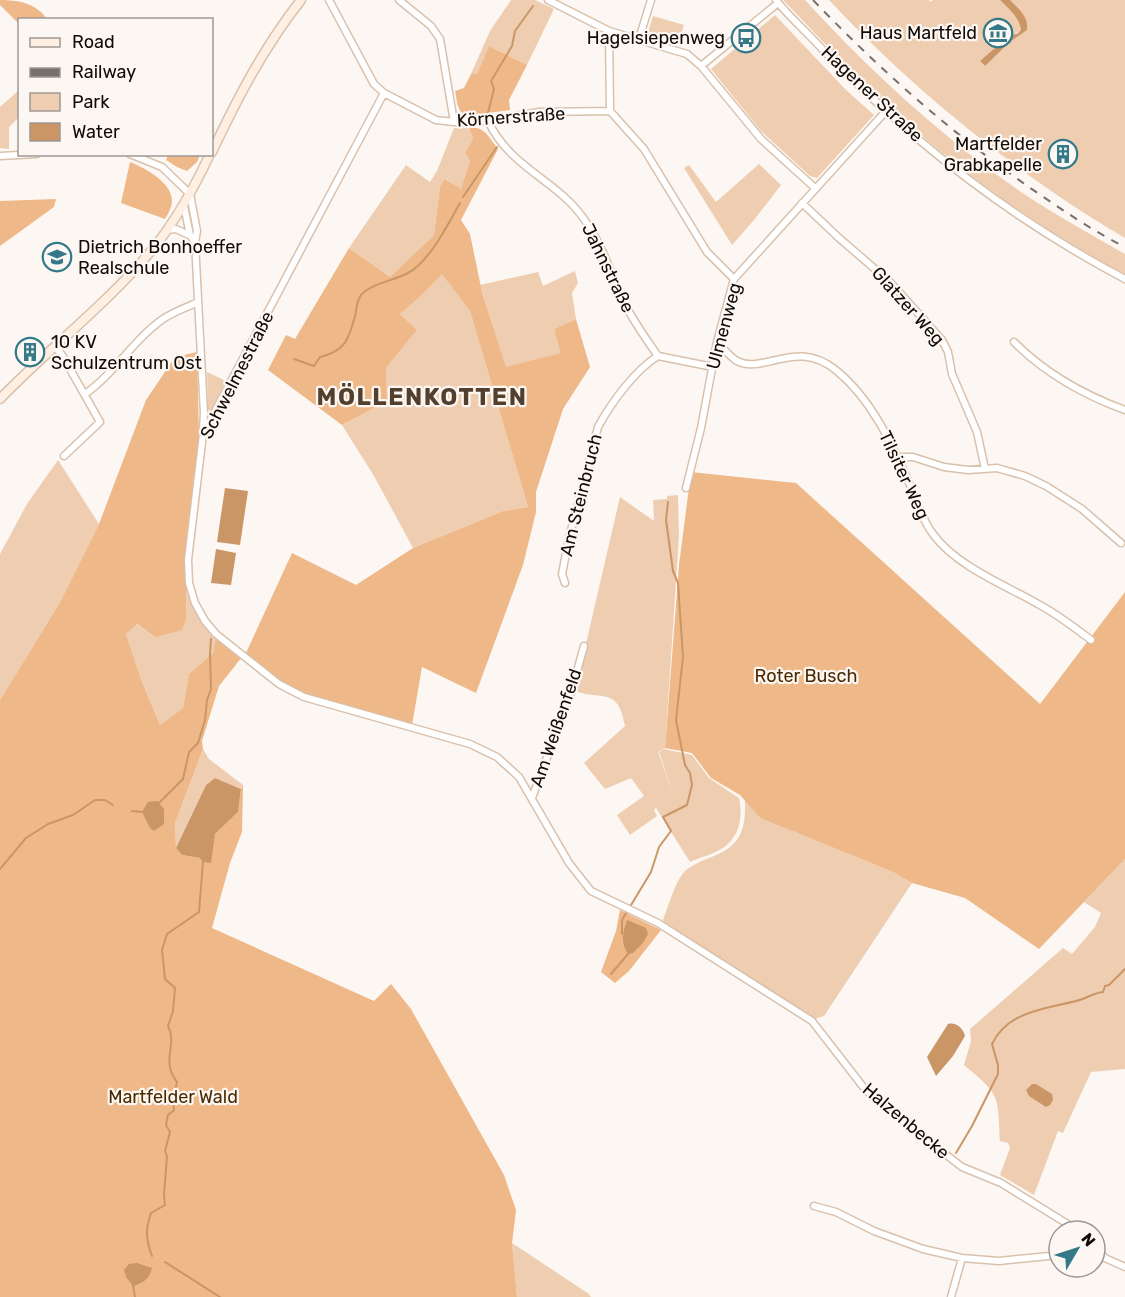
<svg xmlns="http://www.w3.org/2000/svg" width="1125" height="1297" viewBox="0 0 1125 1297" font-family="Rubik,sans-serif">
  <rect width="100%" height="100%" fill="#fcf7f3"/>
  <!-- green -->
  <path fill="#efcdb0" d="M 511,0 L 535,0 L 554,9 L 527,65 L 489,46 L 477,74 L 471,74 L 490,31 Z
    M 783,0 L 805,0 C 871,72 946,141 1027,196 C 1059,217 1092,235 1125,254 L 1125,274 C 1039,230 962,172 890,108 C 852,74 818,36 783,0 Z
    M 829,0 L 929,0 L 930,2 L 933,0 L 1000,0 C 1009,9 1019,17 1021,30 L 980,61 L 985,66 L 1010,42 L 1027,30 L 1018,8 L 1010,0 L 1125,0 L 1125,238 C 1018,175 914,91 829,0 Z
    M 775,15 L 846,90 L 874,115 L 817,178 L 810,176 L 761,131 L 711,69 Z
    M 653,16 L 684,25 L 678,42 L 648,32 Z
    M 19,90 L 19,117 L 9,127 L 9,149 L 0,148 L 0,107 Z
    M 469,127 L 473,139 L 465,153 L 470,161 L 461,190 L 446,179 L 440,187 L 434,235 L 390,277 L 349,248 L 406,165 L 430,182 L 437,171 L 454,128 Z
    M 759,164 L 781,185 L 754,220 L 732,245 L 684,168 L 689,165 L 716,202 Z
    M 575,271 L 578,283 L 572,293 L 576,319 L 554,329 L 562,353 L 506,368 L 480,285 L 538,272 L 543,286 Z
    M 442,273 L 470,311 L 528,507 L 503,511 L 413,548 L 374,476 L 342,425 L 387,401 L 386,368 L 417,330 L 400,314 L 422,295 Z
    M 207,372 L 226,381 L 211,410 L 208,410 Z
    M 58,460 L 99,524 L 59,604 L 0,700 L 0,554 L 27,504 Z
    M 678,495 L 679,536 L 665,748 L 658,752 L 674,796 L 659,752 L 664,749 L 692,755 L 709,778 L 739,798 C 743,817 740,838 721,849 C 712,855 700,857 690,862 L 656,808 L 654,810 L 657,816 L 630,835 L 617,815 L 644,796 L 631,778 L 605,789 L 584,763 L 625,726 C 618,686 603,701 575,691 L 620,497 L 654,521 L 653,500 L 667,499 L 667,496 Z
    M 186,578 L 192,604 L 216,636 L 213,653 L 189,674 L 183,708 L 160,725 L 142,682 L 126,634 L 136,624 L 155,637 L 186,619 Z
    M 203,749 L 209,759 L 243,785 L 241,789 L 215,778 L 206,785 L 176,848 L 175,823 Z
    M 745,800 L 760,818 L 893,872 L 912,883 L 824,1016 L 815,1019 L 667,925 L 663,920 C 669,905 674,884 684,872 C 690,866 701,861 709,858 C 740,847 746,832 745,800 Z
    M 1125,859 L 1125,1069 L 1091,1072 L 1063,1133 L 1058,1131 L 1034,1195 L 1000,1175 L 1010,1148 L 1008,1143 L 1000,1141 C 998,1094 1000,1095 964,1065 L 971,1041 L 970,1029 L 1063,948 L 1072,954 L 1095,927 L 1101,913 L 1084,902 Z
    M 512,1243 L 589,1294 L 591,1297 L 517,1297 Z"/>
  <!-- forest -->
  <path fill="#eeb888" d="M 0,0 C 18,0 36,3 47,19 L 20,20 L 19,24 L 0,5 Z
    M 489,46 L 527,65 L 509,100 L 510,110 L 467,116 C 457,113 457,100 455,91 L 464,88 L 471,74 L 477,74 Z
    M 469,127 C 485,127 488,136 498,149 L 461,220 L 470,234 L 482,292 L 506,367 L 561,353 L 554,329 L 576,319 L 590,367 L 563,409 L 536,492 L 536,512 L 523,565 L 476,693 L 422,667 L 412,725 L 306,695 L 281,681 L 246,653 L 292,553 L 356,585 L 413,548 L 503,511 L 528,507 L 470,311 L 442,274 L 422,295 L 400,314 L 417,330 L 386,368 L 387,401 L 342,425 L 268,370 L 286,335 L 295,339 L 349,248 L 390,277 L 434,235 L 440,187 L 445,179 L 461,189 L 470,161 L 465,153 L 473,139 Z
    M 168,155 L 176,156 L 200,155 L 197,162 L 187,171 L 177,167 L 166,160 Z
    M 130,162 C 145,168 172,182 172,201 C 172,207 168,214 165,219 L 121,203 Z
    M 56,199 L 54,207 L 0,246 L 0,201 Z
    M 197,352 L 199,435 L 186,547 L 186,619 L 182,630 L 155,637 L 137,624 L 126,634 L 142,682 L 160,725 L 183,708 L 189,674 L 213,653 L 216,636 L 242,657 L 219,686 L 202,741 L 203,749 L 175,823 L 176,848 L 182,855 L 200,858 L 215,834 L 238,812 L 241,789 L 243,785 L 242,832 L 230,863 L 212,928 L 374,1001 L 391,984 L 411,1009 L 504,1175 L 516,1210 L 512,1243 L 517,1297 L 0,1297 L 0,700 L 59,604 L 99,524 L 146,400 L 175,357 Z
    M 691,472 L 796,483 L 1040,704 L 1125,592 L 1125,859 L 1039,949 L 965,898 L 912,883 L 893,872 L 760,818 L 740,795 L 711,778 L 692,753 L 665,748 L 679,565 Z
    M 620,910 L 661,930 L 629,971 L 615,983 L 601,972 L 616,931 Z"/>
  <!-- water -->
  <path fill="#ca9666" d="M 1000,0 L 1010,0 C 1019,9 1029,17 1027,30 L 1010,42 L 985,66 L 980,61 L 1010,35 L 1017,34 L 1021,30 C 1019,17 1009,9 1000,0 Z
    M 225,488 L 248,491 L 240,545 L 217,542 Z
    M 216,549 L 236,553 L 231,585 L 211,583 Z
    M 215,778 L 241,789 L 238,812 L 215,834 L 211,863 L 203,862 L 200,858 L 182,855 L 176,848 L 206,785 Z
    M 157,801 L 164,809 L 164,824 L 154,831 L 150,828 L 142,812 L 148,802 Z
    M 627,920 L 646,928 L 648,934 L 643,943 L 633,953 L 628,954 C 620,942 623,932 627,920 Z
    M 948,1024 C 956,1022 963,1028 965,1036 L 953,1056 L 936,1076 L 927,1057 Z
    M 1032,1084 L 1036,1084 L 1052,1094 L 1053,1100 L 1050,1105 L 1046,1107 L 1029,1096 L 1026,1090 Z
    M 137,1263 L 152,1268 C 150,1279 143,1283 133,1286 L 126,1277 L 124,1270 L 129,1264 Z"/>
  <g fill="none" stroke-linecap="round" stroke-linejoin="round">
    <!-- stream -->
    <path stroke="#ca9666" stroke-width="2" d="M 488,113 L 494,89 L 491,81 L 512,46 L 515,31 L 533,6
      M 463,197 L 497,147
      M 294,359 L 314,366 L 320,357 C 346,351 349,338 355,316 C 357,308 356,300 362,294 C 373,283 395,280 408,273 C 430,261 448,224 460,203
      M 159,803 L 183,779 L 189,752 L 198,743 L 205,720 L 207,700 L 211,689 L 210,654 L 211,639
      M 132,811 L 142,812
      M 0,869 L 26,838 L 48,824 L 73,815 L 95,800 L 105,800 L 113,805
      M 622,934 L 622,920 L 651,872 L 659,847 L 671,831 L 663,817 L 687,805 L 692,785 L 690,773 L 685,765 L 676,720 L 683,657 L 678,583 L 673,571 L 666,520 L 668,502
      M 611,974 L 628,954
      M 956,1153 L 972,1126 L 998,1074 L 998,1065 L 992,1044 C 1008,1011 1045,1009 1076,1001 C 1085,999 1096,992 1103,992 L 1105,986 L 1109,985 L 1125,969
      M 152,1256 C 146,1240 145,1230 151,1213 L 165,1205 L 164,1195 L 167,1156 L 165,1151 L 170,1132 L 166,1125 L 168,1115 L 174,1110 L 173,1101 L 177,1082 C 160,1061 178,1045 168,1026 L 173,1011 L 175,988 L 165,979 L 162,950 L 167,934 L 199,912 L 203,862
      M 165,1262 L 220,1297
      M 133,1285 L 135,1297"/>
    <!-- minor casing -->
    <g stroke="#d9c1ac" stroke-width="9">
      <path id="minor" d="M 329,0 L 374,84 L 384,93 L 436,120 L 454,122 L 488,121 L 539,112 L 610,111
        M 399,0 L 431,26 L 440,39 L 454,122
        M 548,0 L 609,31 L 687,54 L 701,66 L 778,3
        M 776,0 C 790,18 808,33 823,50 C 911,141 1013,220 1125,279
        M 609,31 L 610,111 L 644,149 L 707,252 L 734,279
        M 639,39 L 651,0
        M 701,66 L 761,139 L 815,188
        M 384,93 L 203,434 L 188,560 L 189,583 L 195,603 L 205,621 L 216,634 L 279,684 L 304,697 L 470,744 L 497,757 L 519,777 L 569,863 L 591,891 L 658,923 L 812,1021 L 864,1088 L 876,1100 L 962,1167 L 1001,1183 L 1079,1231
        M 488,121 C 511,169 556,179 584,219 C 602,244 611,274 624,302 C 633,321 646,339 658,356 L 713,367
        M 130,154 L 162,167 L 190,194 L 197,231 L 195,242 L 204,413 L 203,430
        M 0,156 L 37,154
        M 802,203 L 839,238 L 890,282 L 942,340 L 948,352 L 952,374 L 977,432 L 985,469
        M 184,206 L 190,235 L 195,242
        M 167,230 L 176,229 L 189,235
        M 717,342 C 723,348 730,357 737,361 C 764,375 797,337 837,371 C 872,400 892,444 910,485 C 917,501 922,520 933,534 C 956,566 1005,585 1038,604 C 1057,614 1074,627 1091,640
        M 1014,342 C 1045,373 1084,395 1125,410
        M 55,347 L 62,355 L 100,422 L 64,456
        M 85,394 C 115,373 133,340 163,319 C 173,312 185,308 196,303
        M 898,457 L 913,457 L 944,467 L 968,470 L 997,468 L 1025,476 L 1046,486 L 1082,509 L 1121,543
        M 686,488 L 701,428 L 717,342 L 734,279 L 886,111
        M 565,583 L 562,574 L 569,538 L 598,427 C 611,403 635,370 658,356
        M 532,798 L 571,693 L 584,646
        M 814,1206 L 836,1212 L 874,1231 L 923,1249 L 962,1258 L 999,1261 L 1059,1255
        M 1095,1247 L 1105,1258
        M 1095,1256 L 1105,1258 L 1125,1267
        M 951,1297 L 962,1258"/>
    </g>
    <!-- secondary casing -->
    <g stroke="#d9c1ac" stroke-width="11">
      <path id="secondary" d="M 212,152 C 237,99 264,47 301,0
        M 0,399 C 51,346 110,302 156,245 C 178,217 195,186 210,154"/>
    </g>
    <!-- minor -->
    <use href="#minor" stroke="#fff" stroke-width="6"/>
    <!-- secondary -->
    <use href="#secondary" stroke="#feefe2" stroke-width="8"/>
    <!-- rail -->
    <path stroke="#77716b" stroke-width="2" stroke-dasharray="8 8" stroke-linecap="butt" d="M 813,0 C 882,72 957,138 1039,194 C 1067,213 1095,232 1125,247"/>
  </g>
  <!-- icons -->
  <defs>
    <g id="museum-ring" transform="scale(1.5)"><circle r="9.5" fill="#fcf7f3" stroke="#347987" stroke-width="1.5"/><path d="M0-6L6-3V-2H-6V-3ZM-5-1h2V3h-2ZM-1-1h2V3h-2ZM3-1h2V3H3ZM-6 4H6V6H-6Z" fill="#347987"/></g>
    <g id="bus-ring" transform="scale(1.5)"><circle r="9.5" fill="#fcf7f3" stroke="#347987" stroke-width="1.5"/><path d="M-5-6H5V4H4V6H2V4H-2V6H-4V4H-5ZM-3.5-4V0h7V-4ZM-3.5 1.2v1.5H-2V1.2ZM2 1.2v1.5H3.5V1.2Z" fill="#347987"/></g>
    <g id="building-ring" transform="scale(1.5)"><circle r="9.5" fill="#fcf7f3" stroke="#347987" stroke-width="1.5"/><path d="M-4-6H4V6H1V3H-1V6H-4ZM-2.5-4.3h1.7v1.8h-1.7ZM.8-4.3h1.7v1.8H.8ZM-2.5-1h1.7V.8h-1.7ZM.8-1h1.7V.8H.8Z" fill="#347987"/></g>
    <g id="school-ring" transform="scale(1.5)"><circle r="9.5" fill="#fcf7f3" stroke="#347987" stroke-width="1.5"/><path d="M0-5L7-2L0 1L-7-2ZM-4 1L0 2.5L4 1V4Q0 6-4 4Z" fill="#347987"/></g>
  </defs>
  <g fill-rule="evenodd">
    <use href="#museum-ring" x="998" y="33"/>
    <use href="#bus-ring" x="746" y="38"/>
    <use href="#building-ring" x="1063" y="154"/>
    <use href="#school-ring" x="57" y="257"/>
    <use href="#building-ring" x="30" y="352"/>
  </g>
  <g text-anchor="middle" stroke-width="4.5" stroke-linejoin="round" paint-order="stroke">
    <!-- poi labels -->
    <g font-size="18" fill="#120a04" stroke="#fcf7f3" text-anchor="end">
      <text x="977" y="39">Haus Martfeld</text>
      <text x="725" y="44">Hagelsiepenweg</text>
      <text x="1042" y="150">Martfelder<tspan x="1042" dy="21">Grabkapelle</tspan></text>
      <text x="78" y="253" text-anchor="start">Dietrich Bonhoeffer<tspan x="78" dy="21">Realschule</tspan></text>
      <text x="51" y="348" text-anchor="start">10 KV<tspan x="51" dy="21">Schulzentrum Ost</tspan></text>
    </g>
    <!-- street labels -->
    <g font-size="18" fill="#120a04" stroke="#fcf7f3">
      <text transform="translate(872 94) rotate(43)" y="6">Hagener Straße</text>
      <text transform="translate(511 117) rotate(-4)" y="6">Körnerstraße</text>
      <text transform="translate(608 268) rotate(64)" y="6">Jahnstraße</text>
      <text transform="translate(908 306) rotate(48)" y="6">Glatzer Weg</text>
      <text transform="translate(724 326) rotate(-75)" y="6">Ulmenweg</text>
      <text transform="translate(237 375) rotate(-63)" y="6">Schwelmestraße</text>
      <text transform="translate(904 475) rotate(65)" y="6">Tilsiter Weg</text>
      <text transform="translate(581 495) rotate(-76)" y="6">Am Steinbruch</text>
      <text transform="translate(556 728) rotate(-71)" y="6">Am Weißenfeld</text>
      <text transform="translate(906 1121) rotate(40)" y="6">Halzenbecke</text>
    </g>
    <!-- park labels -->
    <g font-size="18" fill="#4b2901" stroke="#fcf7f3">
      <text x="806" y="682">Roter Busch</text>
      <text x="173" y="1103">Martfelder Wald</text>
    </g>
    <!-- district labels -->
    <g font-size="24" font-weight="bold" letter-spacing="1.5" fill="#523f2d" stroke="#fcf7f3">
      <text x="422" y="405">MÖLLENKOTTEN</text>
    </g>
  </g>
  <!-- legend -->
  <rect x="18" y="18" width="195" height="138" fill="#fcf7f3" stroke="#9e9893" stroke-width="1.5"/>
  <rect x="30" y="38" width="30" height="9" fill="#feefe2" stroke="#9e9893" stroke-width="1.5"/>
  <text x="72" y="48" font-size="18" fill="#120a04">Road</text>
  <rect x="30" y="68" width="30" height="9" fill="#77716b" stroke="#9e9893" stroke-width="1.5"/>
  <text x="72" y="78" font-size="18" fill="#120a04">Railway</text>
  <rect x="30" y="93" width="30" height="18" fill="#efcdb0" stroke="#9e9893" stroke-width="1.5"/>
  <text x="72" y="108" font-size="18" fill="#120a04">Park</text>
  <rect x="30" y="123" width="30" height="18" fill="#ca9666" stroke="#9e9893" stroke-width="1.5"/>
  <text x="72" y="138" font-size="18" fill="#120a04">Water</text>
  <!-- north arrow -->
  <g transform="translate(1077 1249) rotate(51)"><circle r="28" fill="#fcf7f3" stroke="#9e9893" stroke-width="1.5"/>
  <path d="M0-4.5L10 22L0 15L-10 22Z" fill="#347987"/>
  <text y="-9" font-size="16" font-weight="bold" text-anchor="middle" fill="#120a04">N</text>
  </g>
</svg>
